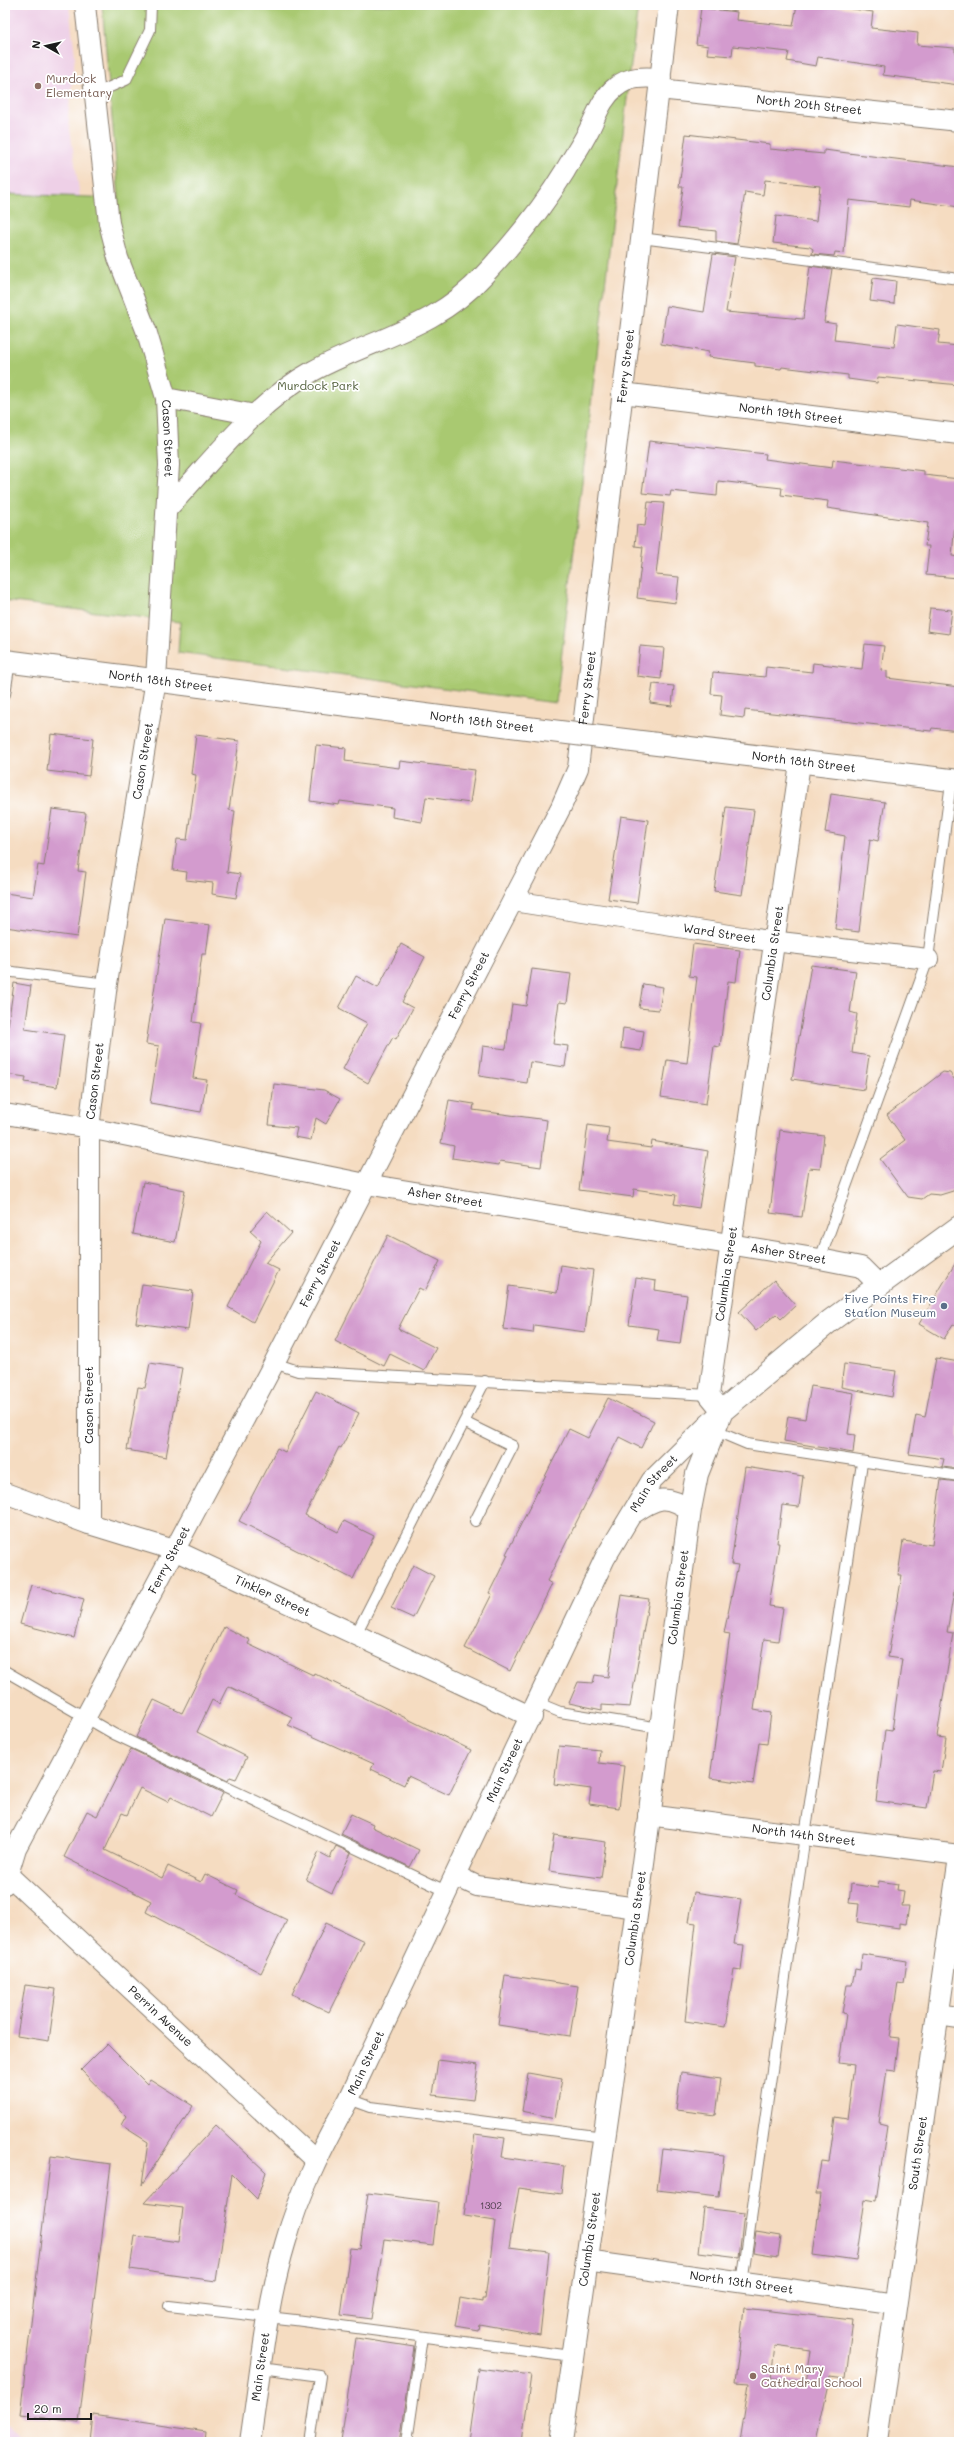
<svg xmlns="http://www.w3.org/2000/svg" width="964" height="2447" viewBox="0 0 964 2447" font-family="Mali,sans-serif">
  <rect width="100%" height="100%" fill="#fff"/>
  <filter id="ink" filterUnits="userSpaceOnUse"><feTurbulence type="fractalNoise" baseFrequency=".025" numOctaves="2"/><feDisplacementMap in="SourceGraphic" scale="8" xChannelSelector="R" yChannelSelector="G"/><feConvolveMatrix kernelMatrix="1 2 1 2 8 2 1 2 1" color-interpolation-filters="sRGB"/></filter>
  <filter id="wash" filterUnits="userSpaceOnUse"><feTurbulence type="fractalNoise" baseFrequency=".012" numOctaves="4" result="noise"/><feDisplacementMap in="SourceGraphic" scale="16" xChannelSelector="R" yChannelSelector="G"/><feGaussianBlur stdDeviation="0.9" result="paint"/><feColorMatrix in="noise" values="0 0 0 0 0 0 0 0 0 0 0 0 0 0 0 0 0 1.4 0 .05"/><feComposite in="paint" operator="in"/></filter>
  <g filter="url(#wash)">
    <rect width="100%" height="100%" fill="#f5dcc1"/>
    <!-- built -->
    <path fill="#eed0e7" d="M 5,5 L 69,5 L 75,56 L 68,116 L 80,197 L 5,194 Z
      M 5,2423 L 24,2442 L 5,2442 Z"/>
    <!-- green -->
    <path fill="#a9c971" stroke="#627246" d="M 102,5 L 638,5 L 556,703 L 178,653 L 180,622 L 5,601 L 5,194 L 119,198 Z"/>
    <g id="blocks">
      <!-- building -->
      <path fill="#d39bce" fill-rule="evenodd" d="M 797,5 L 827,5 L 873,12 L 871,28 L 918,33 L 917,45 L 955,48 L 955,52 L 959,53 L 959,85 L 883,75 L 884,67 L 818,57 L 816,66 L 787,61 L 789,52 L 733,46 L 732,56 L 707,54 L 708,46 L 696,44 L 701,8 L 737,12 L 736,20 L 793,26 Z
        M 686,134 L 770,144 L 770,149 L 824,154 L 824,150 L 959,167 L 959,207 L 910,200 L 909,207 L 849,200 L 844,253 L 835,252 L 834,256 L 812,254 L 813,249 L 810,247 L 773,243 L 776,216 L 816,221 L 820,186 L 765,180 L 763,195 L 745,192 L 737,244 L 716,241 L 716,231 L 678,227 L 683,187 L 679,187 Z
        M 713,254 L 735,257 L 726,312 L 803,319 L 810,266 L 832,269 L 824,322 L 836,324 L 834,340 L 894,347 L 897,324 L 940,330 L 938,344 L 959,346 L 959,385 L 878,377 L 877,383 L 848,379 L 848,375 L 782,367 L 781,369 L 755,366 L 755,363 L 708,357 L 709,352 L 661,344 L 667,306 L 704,312 Z
        M 873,278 L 896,281 L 894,304 L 870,301 Z
        M 649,441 L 766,454 L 765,459 L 832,468 L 833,460 L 924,471 L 924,475 L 959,479 L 952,556 L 959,557 L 958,578 L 926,575 L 929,546 L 925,546 L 928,523 L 827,508 L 828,501 L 781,495 L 782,488 L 718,481 L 717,496 L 671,491 L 670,496 L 642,493 Z
        M 648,502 L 664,503 L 656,575 L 679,577 L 676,603 L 637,598 L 643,547 L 635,546 L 637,525 L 645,526 Z
        M 930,608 L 952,610 L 949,634 L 927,631 Z
        M 865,644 L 884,646 L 881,670 L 887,671 L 887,678 L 959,687 L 959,731 L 932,728 L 931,731 L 745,710 L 744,718 L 720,715 L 722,695 L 711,694 L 713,672 L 765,677 L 766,667 L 812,672 L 813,663 L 862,669 Z
        M 640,646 L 664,648 L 661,679 L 637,676 Z
        M 653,684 L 674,686 L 672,706 L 650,703 Z
        M 51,734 L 93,739 L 89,776 L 47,771 Z
        M 196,735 L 239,741 L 229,810 L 235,811 L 227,872 L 240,874 L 236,898 L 212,894 L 213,883 L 186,880 L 187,872 L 173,870 L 177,839 L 187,840 L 196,775 L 191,774 Z
        M 316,745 L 346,748 L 345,761 L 399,768 L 400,761 L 475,770 L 470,803 L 426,797 L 422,822 L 392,817 L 393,808 L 340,801 L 339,805 L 310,801 Z
        M 831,794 L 885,802 L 878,841 L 870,839 L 859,932 L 835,929 L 845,836 L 825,832 Z
        M 726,807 L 754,810 L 742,895 L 714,891 Z
        M 52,809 L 86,813 L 78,871 L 86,872 L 77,937 L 5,927 L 5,893 L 33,897 L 38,865 L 44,866 Z
        M 621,816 L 648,820 L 637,903 L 608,899 Z
        M 165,919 L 210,925 L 206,954 L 202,954 L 193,1022 L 201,1023 L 193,1078 L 207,1080 L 201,1112 L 150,1103 L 159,1046 L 146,1044 Z
        M 401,944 L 425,957 L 402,1002 L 413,1008 L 396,1039 L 393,1037 L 368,1083 L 343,1069 L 367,1023 L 339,1008 L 356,976 L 378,988 Z
        M 693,944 L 740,950 L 736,982 L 728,981 L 720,1047 L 714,1046 L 706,1104 L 661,1097 L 667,1060 L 687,1063 L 697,977 L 689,976 Z
        M 811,965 L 856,971 L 850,1012 L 857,1014 L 852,1053 L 869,1056 L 864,1090 L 792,1079 Z
        M 532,969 L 571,974 L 567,1003 L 559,1002 L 553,1044 L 568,1046 L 565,1067 L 530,1062 L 527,1083 L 479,1076 L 483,1046 L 506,1049 L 512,1004 L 526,1006 Z
        M 14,983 L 31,986 L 25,1029 L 64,1035 L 57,1087 L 25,1082 L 26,1077 L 5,1074 L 5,1026 L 8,1026 Z
        M 643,984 L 663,987 L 659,1010 L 639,1008 Z
        M 623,1028 L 644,1031 L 641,1051 L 621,1048 Z
        M 943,1072 L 950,1073 L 959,1086 L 959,1186 L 953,1191 L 940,1195 L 929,1194 L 922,1199 L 908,1197 L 880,1159 L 905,1140 L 887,1115 Z
        M 274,1084 L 324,1090 L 340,1099 L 326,1124 L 316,1118 L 311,1140 L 295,1137 L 297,1128 L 269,1125 Z
        M 449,1100 L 474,1104 L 473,1110 L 547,1120 L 541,1167 L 500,1161 L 499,1165 L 452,1158 L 454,1146 L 441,1143 Z
        M 588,1125 L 609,1128 L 607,1142 L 651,1148 L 652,1141 L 708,1151 L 699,1208 L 674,1204 L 676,1195 L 634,1189 L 633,1197 L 579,1190 Z
        M 780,1130 L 824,1136 L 820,1169 L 809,1168 L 802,1217 L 770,1213 Z
        M 143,1182 L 185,1190 L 175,1242 L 133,1234 Z
        M 267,1211 L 291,1233 L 265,1263 L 279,1270 L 253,1322 L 228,1307 L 261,1241 L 250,1231 Z
        M 388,1235 L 440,1261 L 425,1291 L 419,1288 L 398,1329 L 436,1348 L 424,1371 L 390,1354 L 384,1366 L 335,1341 Z
        M 959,1257 L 959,1327 L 953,1324 L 944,1339 L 919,1324 Z
        M 561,1265 L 593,1270 L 585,1332 L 534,1325 L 533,1333 L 503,1329 L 509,1286 L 557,1293 Z
        M 636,1278 L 656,1281 L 655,1290 L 687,1295 L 680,1344 L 657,1341 L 659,1329 L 629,1325 Z
        M 774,1280 L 796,1305 L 781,1319 L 776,1314 L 756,1331 L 739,1312 Z
        M 142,1284 L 193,1291 L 188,1330 L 136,1323 Z
        M 936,1358 L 959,1362 L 959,1469 L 942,1467 L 944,1459 L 909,1454 L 916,1415 L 925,1417 Z
        M 150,1363 L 182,1368 L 166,1457 L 127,1450 L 138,1387 L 145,1388 Z
        M 844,1364 L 896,1371 L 892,1397 L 841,1387 Z
        M 811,1386 L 854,1393 L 848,1434 L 855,1435 L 853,1453 L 784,1441 L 788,1416 L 805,1419 Z
        M 316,1391 L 359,1413 L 341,1448 L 339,1447 L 305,1515 L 338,1532 L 344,1521 L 374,1536 L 353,1579 L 239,1521 L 277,1448 L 285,1452 Z
        M 608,1398 L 654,1421 L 641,1448 L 619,1437 L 547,1581 L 552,1584 L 510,1671 L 465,1648 L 492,1594 L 489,1593 L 508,1555 L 506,1554 L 569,1429 L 588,1438 Z
        M 745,1467 L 803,1476 L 799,1507 L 782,1505 L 777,1543 L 779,1543 L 769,1606 L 783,1608 L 778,1641 L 764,1639 L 754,1710 L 771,1713 L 767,1744 L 759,1743 L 753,1784 L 710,1778 L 730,1634 L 724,1633 L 738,1565 L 731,1564 Z
        M 941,1480 L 959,1482 L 959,1563 L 947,1632 L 953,1633 L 937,1737 L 946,1738 L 941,1772 L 933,1771 L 927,1808 L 876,1801 L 885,1730 L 892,1731 L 902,1659 L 888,1657 L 902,1575 L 898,1575 L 903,1541 L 932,1545 Z
        M 413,1565 L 434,1576 L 413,1618 L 391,1608 Z
        M 31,1585 L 84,1599 L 74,1638 L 20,1624 Z
        M 621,1595 L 649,1599 L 630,1707 L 602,1705 L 602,1710 L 569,1703 L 578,1682 L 593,1683 L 595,1675 L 608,1677 Z
        M 224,1627 L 250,1640 L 248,1644 L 313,1675 L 314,1673 L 471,1750 L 449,1795 L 408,1776 L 404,1785 L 371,1769 L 374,1764 L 288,1725 L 292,1717 L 228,1686 L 219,1704 L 212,1700 L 197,1732 L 247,1757 L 236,1779 L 230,1777 L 228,1781 L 136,1737 L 154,1700 L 182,1713 Z
        M 559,1746 L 600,1750 L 599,1763 L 624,1766 L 619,1808 L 589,1804 L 591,1789 L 554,1784 Z
        M 131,1749 L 223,1793 L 211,1817 L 171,1797 L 168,1802 L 140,1788 L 127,1815 L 122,1813 L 105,1850 L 162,1878 L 168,1866 L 201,1882 L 205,1874 L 238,1890 L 236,1895 L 287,1920 L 261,1973 L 146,1912 L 151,1901 L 64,1857 L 87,1811 L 97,1816 Z
        M 351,1814 L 373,1824 L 372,1827 L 419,1850 L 410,1867 L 341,1834 Z
        M 554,1835 L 606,1842 L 601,1878 L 549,1871 Z
        M 336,1846 L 351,1853 L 332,1893 L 306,1880 L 319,1852 L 330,1858 Z
        M 879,1881 L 898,1884 L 897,1890 L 904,1891 L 902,1906 L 909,1906 L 906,1924 L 899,1923 L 899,1928 L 857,1922 L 859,1904 L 849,1903 L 851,1884 L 878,1888 Z
        M 694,1892 L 741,1899 L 734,1944 L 744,1945 L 741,1970 L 734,1969 L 725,2027 L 685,2021 L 696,1923 L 689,1922 Z
        M 326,1923 L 364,1941 L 329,2012 L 292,1994 Z
        M 862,1954 L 907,1961 L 904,1983 L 898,1982 L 890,2037 L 899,2038 L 895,2071 L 887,2070 L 879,2123 L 887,2125 L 876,2201 L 865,2199 L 856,2261 L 813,2255 L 821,2193 L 816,2193 L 821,2161 L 829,2162 L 835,2117 L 847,2119 L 854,2065 L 839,2063 L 846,2014 L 842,2013 L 847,1985 L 852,1985 L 855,1969 L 860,1970 Z
        M 505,1975 L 578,1986 L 570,2036 L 498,2025 Z
        M 25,1985 L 56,1989 L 49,2041 L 17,2036 Z
        M 107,2044 L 147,2084 L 150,2079 L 193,2106 L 142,2185 L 148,2142 L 121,2125 L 126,2116 L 81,2070 Z
        M 438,2060 L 478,2065 L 473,2100 L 433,2095 Z
        M 681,2072 L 721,2078 L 716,2115 L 676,2110 Z
        M 528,2073 L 562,2079 L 555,2118 L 522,2111 Z
        M 216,2125 L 266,2172 L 257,2199 L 232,2174 L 216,2281 L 130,2269 L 135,2236 L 179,2242 L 183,2208 L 144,2203 Z
        M 475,2134 L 505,2138 L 502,2157 L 564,2166 L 561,2194 L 519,2188 L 509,2247 L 549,2252 L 540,2335 L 479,2324 L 478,2330 L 455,2326 L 460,2298 L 482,2302 L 482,2299 L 485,2299 L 495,2221 L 464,2216 Z
        M 662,2149 L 724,2156 L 719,2197 L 657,2190 Z
        M 51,2156 L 111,2164 L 79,2422 L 20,2415 Z
        M 368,2193 L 438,2202 L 433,2245 L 384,2239 L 372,2319 L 341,2315 L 350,2248 L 360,2249 Z
        M 704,2208 L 744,2213 L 739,2257 L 699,2252 Z
        M 756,2232 L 781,2236 L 778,2256 L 753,2252 Z
        M 744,2308 L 853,2320 L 846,2377 L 831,2375 L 816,2442 L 740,2442 L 749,2383 L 735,2382 ZM 775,2346 L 811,2351 L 806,2382 L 771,2378 Z
        M 356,2338 L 414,2347 L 400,2442 L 341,2442 Z
        M 478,2368 L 531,2375 L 522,2442 L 468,2442 Z
        M 93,2415 L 206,2432 L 205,2442 L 90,2442 Z"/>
    </g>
  </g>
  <g filter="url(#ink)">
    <use href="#blocks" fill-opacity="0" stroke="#887c6e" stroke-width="1"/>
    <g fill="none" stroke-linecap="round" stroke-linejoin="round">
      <!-- lane casing -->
      <g stroke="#887c6e" stroke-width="12">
        <path id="lane" d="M 94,94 L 126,80 L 150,30 L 151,5
          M 641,238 L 959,279
          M 5,694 L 10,661
          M 5,971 L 107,984
          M 820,1259 L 928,959 L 950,790
          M 274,1363 L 298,1371 L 709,1395
          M 464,1422 L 513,1446 L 475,1521
          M 716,1431 L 747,1444 L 959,1476
          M 356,1634 L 485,1381
          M 5,1671 L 114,1734 L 448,1892
          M 538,1703 L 560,1712 L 660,1728
          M 349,2099 L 371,2107 L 604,2137
          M 742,2284 L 805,1835 L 862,1463
          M 169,2306 L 295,2320 L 572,2356
          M 261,2368 L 320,2376 L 310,2442
          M 407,2442 L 422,2337"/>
      </g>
      <!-- street casing -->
      <g stroke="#887c6e" stroke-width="22">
        <g id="street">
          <path id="s1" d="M 85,5 L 109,223 L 118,258 L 146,330 L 166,398 L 169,465 L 156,679 L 107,984 L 89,1128 L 89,1524"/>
          <path id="s2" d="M 659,89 L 959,121"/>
          <path id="s3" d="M 622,393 L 959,434"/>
          <path d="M 166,398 L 255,415"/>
          <path d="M 168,508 C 213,460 255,403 313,371 C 374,338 435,329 484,275 C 514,243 542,209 565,171 C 573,157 582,144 589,130 C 597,114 602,98 616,87 C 629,76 644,77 661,78"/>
          <path id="s4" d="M 513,901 L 755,939 L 928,959"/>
          <path id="s5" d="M 5,1114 L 89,1128 L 366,1184 L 820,1259 L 861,1267 L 880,1286"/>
          <path id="s6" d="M 5,1493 L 89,1524 L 174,1550 L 532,1717"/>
          <path d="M 634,1513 C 657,1497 667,1494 690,1510"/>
          <path id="s7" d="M 648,1815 L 959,1855"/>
          <path id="s8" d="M 5,1872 L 315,2160"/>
          <path d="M 456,1876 L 477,1886 L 637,1908"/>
          <path id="s9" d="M 5,1884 L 16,1848 L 274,1363 L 561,807 L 578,768 L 669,5"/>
          <path d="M 938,2015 L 959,2018"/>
          <path id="s10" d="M 586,2261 L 897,2304"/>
          <path id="s11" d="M 250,2442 C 260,2376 266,2308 285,2244 C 299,2193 323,2146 349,2099 L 605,1558 L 652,1480 L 722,1411 L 709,1395 L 800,763"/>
        </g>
      </g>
      <!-- secondary casing -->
      <g stroke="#887c6e" stroke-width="24">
        <g id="secondary">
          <path id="s12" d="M 5,661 L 511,726"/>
          <path id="s13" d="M 649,743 L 959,781"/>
        </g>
      </g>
      <!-- primary casing -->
      <g stroke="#887c6e" stroke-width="24">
        <g id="primary">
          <path id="s14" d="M 561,2442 L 637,1908 L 690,1510 L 697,1474 L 722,1411 L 830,1321 L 959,1227"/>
          <path id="s15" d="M 877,2442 L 959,1864"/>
        </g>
      </g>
      <!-- lane -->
      <use href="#lane" stroke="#fff" stroke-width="10"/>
      <!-- street -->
      <use href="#street" stroke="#fff" stroke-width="20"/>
      <!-- secondary -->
      <use href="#secondary" stroke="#fff" stroke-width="22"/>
      <!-- primary -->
      <use href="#primary" stroke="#fff" stroke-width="22"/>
      <!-- secondary-bridge casing -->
      <g stroke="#887c6e" stroke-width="24" stroke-linecap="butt">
        <path id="secondary-bridge" d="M 511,726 L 649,743"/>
      </g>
      <!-- secondary-bridge -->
      <use href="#secondary-bridge" stroke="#fff" stroke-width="22"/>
    </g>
  </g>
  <!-- markers -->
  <g fill="#8d6e63" stroke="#fff" stroke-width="1.5">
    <circle cx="38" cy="86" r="4"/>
    <circle cx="753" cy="2376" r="4"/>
  </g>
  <circle fill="#5c6f8a" stroke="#fff" stroke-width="1.5" cx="944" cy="1306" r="4"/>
  <g text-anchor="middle" stroke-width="3.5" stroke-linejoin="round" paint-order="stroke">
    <!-- number labels -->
    <g font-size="10" fill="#4a3c48">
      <text x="491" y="2209">1302</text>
    </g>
    <!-- education labels -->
    <g font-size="12" fill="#785e54" stroke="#fff" text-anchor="start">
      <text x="46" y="83">Murdock<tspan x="46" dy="14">Elementary</tspan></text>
      <text x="761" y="2373">Saint Mary<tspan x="761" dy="14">Cathedral School</tspan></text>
    </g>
    <!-- street labels -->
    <g font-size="12" fill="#1c1c1c" stroke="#fff">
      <text dy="4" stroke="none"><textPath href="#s2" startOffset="151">North 20th Street</textPath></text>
      <text dy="4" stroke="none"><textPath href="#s9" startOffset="1660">Ferry Street</textPath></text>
      <text dy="4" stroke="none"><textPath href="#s3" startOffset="170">North 19th Street</textPath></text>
      <text dy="4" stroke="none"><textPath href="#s1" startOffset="444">Cason Street</textPath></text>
      <text dy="4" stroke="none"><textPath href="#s12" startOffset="157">North 18th Street</textPath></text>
      <text dy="4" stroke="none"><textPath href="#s9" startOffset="1336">Ferry Street</textPath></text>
      <text transform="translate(482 722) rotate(7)" y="4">North 18th Street</text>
      <text transform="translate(143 761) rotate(-81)" y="4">Cason Street</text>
      <text dy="4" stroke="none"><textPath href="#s13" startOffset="156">North 18th Street</textPath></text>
      <text dy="4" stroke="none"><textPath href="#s4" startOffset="209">Ward Street</textPath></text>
      <text dy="4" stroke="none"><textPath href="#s11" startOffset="1615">Columbia Street</textPath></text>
      <text dy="4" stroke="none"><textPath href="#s9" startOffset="1012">Ferry Street</textPath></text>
      <text transform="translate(95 1081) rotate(-83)" y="4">Cason Street</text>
      <text dy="4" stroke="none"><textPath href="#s5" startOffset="448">Asher Street</textPath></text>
      <text dy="4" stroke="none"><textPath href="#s5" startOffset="796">Asher Street</textPath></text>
      <text dy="4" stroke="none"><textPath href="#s9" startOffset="688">Ferry Street</textPath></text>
      <text dy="4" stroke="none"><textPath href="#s11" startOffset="1291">Columbia Street</textPath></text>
      <text transform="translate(89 1405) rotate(-90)" y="4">Cason Street</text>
      <text dy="4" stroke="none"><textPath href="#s11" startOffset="1048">Main Street</textPath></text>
      <text dy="4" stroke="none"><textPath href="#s9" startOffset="364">Ferry Street</textPath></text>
      <text dy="4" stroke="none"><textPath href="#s6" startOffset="287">Tinkler Street</textPath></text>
      <text dy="4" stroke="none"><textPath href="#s14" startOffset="853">Columbia Street</textPath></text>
      <text dy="4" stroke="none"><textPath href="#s11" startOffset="724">Main Street</textPath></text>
      <text dy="4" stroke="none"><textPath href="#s7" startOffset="157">North 14th Street</textPath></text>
      <text dy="4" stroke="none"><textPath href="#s14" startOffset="529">Columbia Street</textPath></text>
      <text dy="4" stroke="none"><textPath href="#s8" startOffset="212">Perrin Avenue</textPath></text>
      <text dy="4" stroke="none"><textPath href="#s11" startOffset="400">Main Street</textPath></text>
      <text dy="4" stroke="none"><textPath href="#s15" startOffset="292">South Street</textPath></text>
      <text dy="4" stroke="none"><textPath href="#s14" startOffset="205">Columbia Street</textPath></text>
      <text dy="4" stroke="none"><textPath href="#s10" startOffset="157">North 13th Street</textPath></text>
      <text dy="4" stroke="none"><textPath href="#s11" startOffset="76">Main Street</textPath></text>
    </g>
    <!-- park labels -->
    <g font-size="12" fill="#54613e" stroke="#fff">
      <text x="318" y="390">Murdock Park</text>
    </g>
    <!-- service labels -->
    <g font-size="12" fill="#4e5e75" stroke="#fff" text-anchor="end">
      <text x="936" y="1303">Five Points Fire<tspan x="936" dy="14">Station Museum</tspan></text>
    </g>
  </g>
  <!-- margin -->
  <rect width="964" height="2447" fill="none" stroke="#fff" stroke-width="20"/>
  <!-- north arrow -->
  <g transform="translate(46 46) rotate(278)" stroke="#ffffff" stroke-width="3" paint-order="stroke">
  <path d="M0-3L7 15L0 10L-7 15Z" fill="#1c1c1c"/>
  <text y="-6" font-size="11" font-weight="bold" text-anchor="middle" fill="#1c1c1c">N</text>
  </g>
  <!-- scale -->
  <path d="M28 2413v6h63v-6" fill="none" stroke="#1c1c1c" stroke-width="2"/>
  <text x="34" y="2413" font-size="12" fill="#1c1c1c" stroke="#ffffff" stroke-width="3" paint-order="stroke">20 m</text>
</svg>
